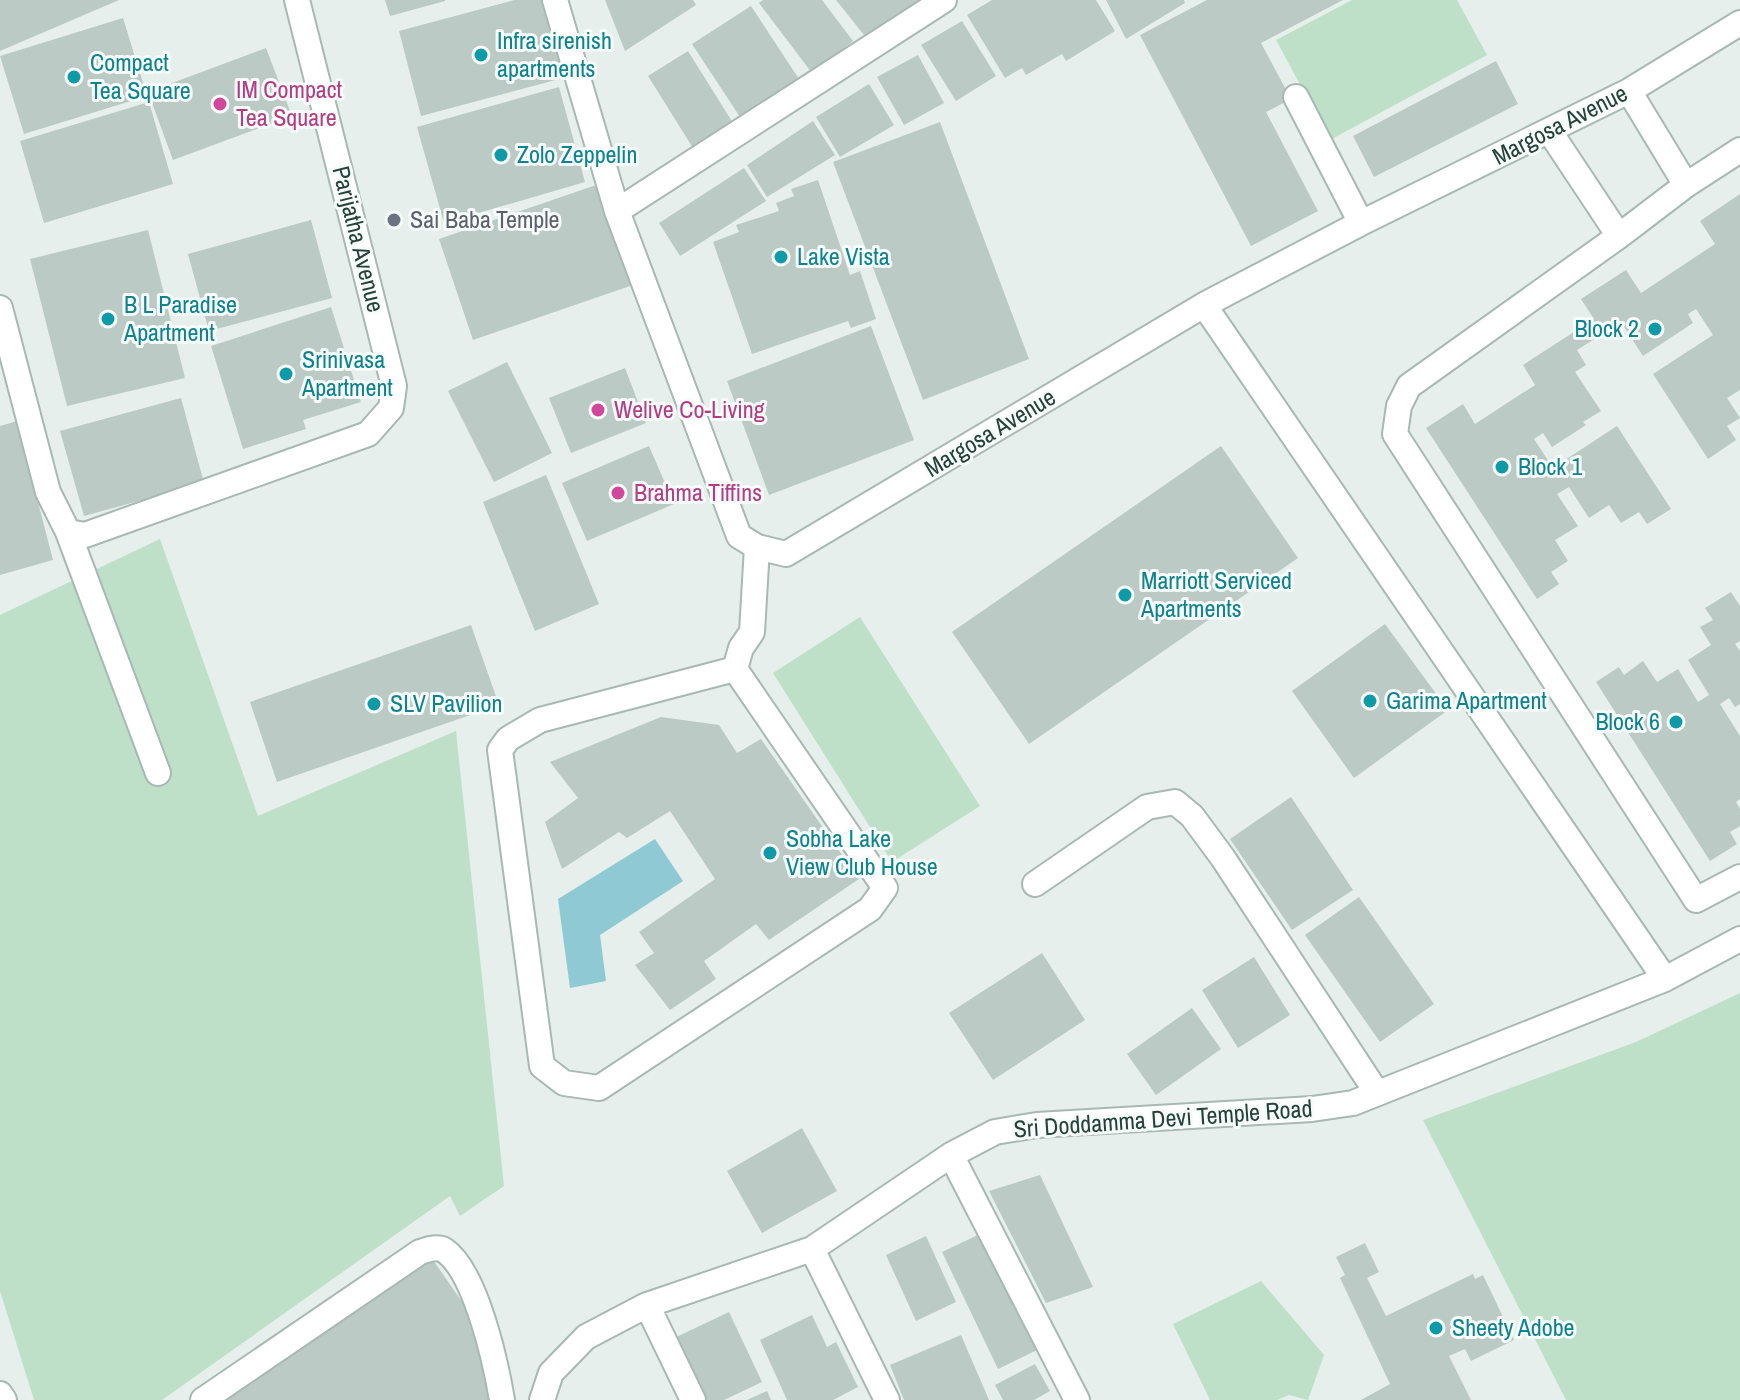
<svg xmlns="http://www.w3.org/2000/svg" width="1740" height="1400" viewBox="0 0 1740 1400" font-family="'Archivo Narrow',sans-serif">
  <rect width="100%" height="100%" fill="#e6efeb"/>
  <!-- green -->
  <path fill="#bfe0c8" d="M 1352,0 L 1457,0 L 1487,55 L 1330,140 L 1276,40 Z
    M 160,539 L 258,816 L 456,731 L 504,1186 L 460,1216 L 450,1196 L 162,1400 L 34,1400 L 0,1291 L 0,615 Z
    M 860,617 L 980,806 L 892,862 L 773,673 Z
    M 1740,993 L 1740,1400 L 1566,1400 L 1423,1120 L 1636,1042 Z
    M 1261,1281 L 1324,1355 L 1308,1400 L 1289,1395 L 1277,1400 L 1210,1400 L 1173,1324 Z"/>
  <!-- water -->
  <path fill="#8ec9d4" d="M 655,839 L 683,881 L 600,935 L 606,981 L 570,988 L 558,899 Z"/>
  <!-- building -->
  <path fill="#bbcac4" d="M 0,0 L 119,0 L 0,51 Z
    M 385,0 L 445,0 L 445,1 L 390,16 Z
    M 515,0 L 542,0 L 563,78 L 421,116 L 399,31 Z
    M 605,0 L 693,0 L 696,5 L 625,51 Z
    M 763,0 L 822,0 L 853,41 L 812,73 L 759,3 Z
    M 836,0 L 918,0 L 868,40 Z
    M 992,0 L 1096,0 L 1115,31 L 1066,61 L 1062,54 L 1026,75 L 1022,68 L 1005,78 L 967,15 Z
    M 1106,0 L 1184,0 L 1185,3 L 1126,39 Z
    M 1207,0 L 1343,0 L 1261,43 L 1291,99 L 1266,112 L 1318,211 L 1251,246 L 1140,35 Z
    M 751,6 L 799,79 L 740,117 L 692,44 Z
    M 123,18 L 147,96 L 24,134 L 0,56 Z
    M 962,21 L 996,76 L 956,101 L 921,45 Z
    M 266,48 L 292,116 L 173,160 L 148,92 Z
    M 688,51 L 733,123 L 693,148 L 648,76 Z
    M 918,55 L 944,103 L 904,125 L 877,77 Z
    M 1496,61 L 1518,104 L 1374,177 L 1353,136 Z
    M 869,84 L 894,125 L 840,157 L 816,117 Z
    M 559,87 L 585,182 L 444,223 L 417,127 Z
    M 149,102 L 173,184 L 44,223 L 20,141 Z
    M 813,121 L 835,155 L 767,197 L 747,165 Z
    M 940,122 L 1029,359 L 923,400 L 833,162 Z
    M 744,168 L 766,201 L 680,256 L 659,223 Z
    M 818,180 L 850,275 L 860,271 L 876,319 L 851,328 L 848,321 L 752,354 L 713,242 L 739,232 L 736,225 L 779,211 L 776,203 L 794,196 L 791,189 Z
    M 599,184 L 633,285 L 473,340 L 439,239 Z
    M 1740,194 L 1740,390 L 1727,398 L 1740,418 L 1727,426 L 1736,440 L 1708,459 L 1653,374 L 1713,335 L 1696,309 L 1688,314 L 1693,323 L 1643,356 L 1621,322 L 1577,350 L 1586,365 L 1575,372 L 1601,411 L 1583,422 L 1586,425 L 1552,447 L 1543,433 L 1534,439 L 1559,477 L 1568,472 L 1562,462 L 1617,426 L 1671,509 L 1647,524 L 1639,512 L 1621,523 L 1609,505 L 1589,518 L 1569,487 L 1557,494 L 1578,526 L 1555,540 L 1568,561 L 1551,572 L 1559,584 L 1537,599 L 1426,428 L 1463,404 L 1475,424 L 1535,385 L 1523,365 L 1594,319 L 1581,299 L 1626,270 L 1641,293 L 1715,244 L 1700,221 Z
    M 311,220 L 332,298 L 209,331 L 188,254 Z
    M 148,230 L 185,378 L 67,406 L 30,259 Z
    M 331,307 L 361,402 L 303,420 L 306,429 L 243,449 L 211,346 Z
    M 871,326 L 914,440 L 769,495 L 727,381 Z
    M 507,362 L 552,453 L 494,482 L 448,391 Z
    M 625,368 L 646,423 L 571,453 L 549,398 Z
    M 181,398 L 204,483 L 84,516 L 60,431 Z
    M 17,421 L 53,560 L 0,575 L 0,426 Z
    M 649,446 L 674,504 L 587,541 L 562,483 Z
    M 1221,446 L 1298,558 L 1029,744 L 952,632 Z
    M 546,475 L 599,604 L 535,631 L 483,502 Z
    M 1731,592 L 1740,606 L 1740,641 L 1735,644 L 1740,651 L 1740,704 L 1735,707 L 1729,698 L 1720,704 L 1740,736 L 1740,799 L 1736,802 L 1740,809 L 1740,826 L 1730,832 L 1737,844 L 1710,861 L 1596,682 L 1619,667 L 1624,675 L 1643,661 L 1657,682 L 1678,669 L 1698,702 L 1709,695 L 1688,660 L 1711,645 L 1700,627 L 1713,620 L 1705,608 Z
    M 1385,624 L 1448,710 L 1354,778 L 1292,691 Z
    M 471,625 L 499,705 L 277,782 L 250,702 Z
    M 661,717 L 719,725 L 737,753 L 761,739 L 859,879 L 769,940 L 756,924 L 704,961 L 716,979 L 670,1010 L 635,965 L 654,953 L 639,932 L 715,879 L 670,811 L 627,838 L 619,832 L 562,869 L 545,822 L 578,798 L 550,762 Z
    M 1291,797 L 1353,890 L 1292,930 L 1230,839 Z
    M 1359,897 L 1434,1004 L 1380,1042 L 1305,935 Z
    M 1042,953 L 1085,1020 L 993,1080 L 949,1013 Z
    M 1254,957 L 1290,1015 L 1238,1048 L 1202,990 Z
    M 1192,1008 L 1221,1049 L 1156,1095 L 1127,1054 Z
    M 802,1128 L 837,1191 L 762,1233 L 727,1171 Z
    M 1040,1175 L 1093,1287 L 1046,1303 L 989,1191 Z
    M 982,1233 L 1037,1350 L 998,1369 L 942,1252 Z
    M 926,1236 L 956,1302 L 916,1321 L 886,1255 Z
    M 1365,1243 L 1379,1272 L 1367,1278 L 1386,1316 L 1473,1274 L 1475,1279 L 1483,1275 L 1514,1340 L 1471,1361 L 1465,1349 L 1449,1356 L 1471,1400 L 1361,1400 L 1390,1384 L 1340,1278 L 1345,1275 L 1336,1257 Z
    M 431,1257 L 476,1322 L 489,1400 L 224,1400 Z
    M 729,1312 L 762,1382 L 724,1400 L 698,1400 L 670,1340 Z
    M 812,1315 L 827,1347 L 836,1342 L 858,1387 L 833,1400 L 787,1400 L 760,1340 Z
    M 961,1335 L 989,1400 L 904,1400 L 890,1365 Z
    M 1035,1364 L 1050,1391 L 1034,1400 L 1003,1400 L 995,1385 Z
    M 767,1391 L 771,1400 L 747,1400 Z"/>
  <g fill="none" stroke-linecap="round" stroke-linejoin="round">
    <!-- minor casing -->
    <g stroke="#a8b8b2" stroke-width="28">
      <path id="minor" d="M 555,0 L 617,211 L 739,536 L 757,547 L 786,554 L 1204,305 L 1361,223 L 1629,91 L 1740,23
        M 1629,91 L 1686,185 L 1740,150
        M 1296,97 L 1361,223
        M 1550,132 L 1619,236 L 1409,386 L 1399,406 L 1395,434 L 1696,900 L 1740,877
        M 617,211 L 944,0
        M 1619,236 L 1686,185
        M 1204,305 L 1665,979
        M 0,308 L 48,492 L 68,532 L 85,535 L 368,434 L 391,408 L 394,386 L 297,0
        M 68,532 L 158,773
        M 735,669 L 885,888 L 870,909 L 599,1088 L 564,1083 L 542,1066 L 500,750 L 508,739 L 540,720 L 735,669 L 741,648 L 752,632 L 757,547
        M 1035,884 L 1147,807 L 1175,802 L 1192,816 L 1223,858 L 1377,1093
        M 951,1155 L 1077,1400
        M 812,1249 L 887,1400
        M 647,1305 L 693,1400
        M 0,1394 L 4,1400
        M 203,1400 L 420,1252 C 427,1250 437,1246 444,1250 C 476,1271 496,1364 502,1400
        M 542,1400 L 551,1373 L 586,1337 L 647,1305 L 812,1249 L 951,1155 L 995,1132 L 1037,1125 L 1312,1109 L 1353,1103 L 1665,979 L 1740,939"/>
    </g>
    <!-- minor -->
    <use href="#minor" stroke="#fff" stroke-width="24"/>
  </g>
  <!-- markers -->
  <g fill="#0f9aa8" stroke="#f7fbf9" stroke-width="3">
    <circle cx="481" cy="55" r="8"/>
    <circle cx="74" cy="77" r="8"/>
    <circle cx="501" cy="155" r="8"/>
    <circle cx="781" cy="257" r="8"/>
    <circle cx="108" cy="319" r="8"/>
    <circle cx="1655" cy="329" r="8"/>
    <circle cx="286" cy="374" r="8"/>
    <circle cx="1502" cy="467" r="8"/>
    <circle cx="1125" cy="595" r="8"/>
    <circle cx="1370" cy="701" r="8"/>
    <circle cx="374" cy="704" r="8"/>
    <circle cx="1676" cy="722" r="8"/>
    <circle cx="770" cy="853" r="8"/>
    <circle cx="1436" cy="1328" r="8"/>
  </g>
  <g fill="#d1479c" stroke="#f7fbf9" stroke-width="3">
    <circle cx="220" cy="104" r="8"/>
    <circle cx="598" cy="410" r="8"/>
    <circle cx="618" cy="493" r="8"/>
  </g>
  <circle fill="#6b7280" stroke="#f7fbf9" stroke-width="3" cx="394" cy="220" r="8"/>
  <g text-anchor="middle" stroke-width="6" stroke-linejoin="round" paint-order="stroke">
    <!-- culture labels -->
    <g font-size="24" fill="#0d838f" stroke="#f7fbf9" text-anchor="start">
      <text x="497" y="49">Infra sirenish<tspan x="497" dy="28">apartments</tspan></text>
      <text x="90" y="71">Compact<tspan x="90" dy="28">Tea Square</tspan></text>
      <text x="517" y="163">Zolo Zeppelin</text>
      <text x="797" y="265">Lake Vista</text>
      <text x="124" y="313">B L Paradise<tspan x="124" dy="28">Apartment</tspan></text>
      <text x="1639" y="337" text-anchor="end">Block 2</text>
      <text x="302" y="368">Srinivasa<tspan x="302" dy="28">Apartment</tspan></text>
      <text x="1518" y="475">Block 1</text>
      <text x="1141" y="589">Marriott Serviced<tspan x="1141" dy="28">Apartments</tspan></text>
      <text x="1386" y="709">Garima Apartment</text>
      <text x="390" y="712">SLV Pavilion</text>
      <text x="1660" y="730" text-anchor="end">Block 6</text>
      <text x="786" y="847">Sobha Lake<tspan x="786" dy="28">View Club House</tspan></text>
      <text x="1452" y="1336">Sheety Adobe</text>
    </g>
    <!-- hotel labels -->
    <g font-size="24" fill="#b23c85" stroke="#f7fbf9" text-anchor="start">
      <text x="236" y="98">IM Compact<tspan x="236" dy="28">Tea Square</tspan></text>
      <text x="614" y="418">Welive Co-Living</text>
      <text x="634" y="501">Brahma Tiffins</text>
    </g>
    <!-- street labels -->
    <g font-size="24" fill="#24423a" stroke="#f7fbf9">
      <text transform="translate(1560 125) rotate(-27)" y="8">Margosa Avenue</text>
      <text transform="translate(358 239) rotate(76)" y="8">Parijatha Avenue</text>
      <text transform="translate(990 433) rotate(-31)" y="8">Margosa Avenue</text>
      <text transform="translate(1163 1119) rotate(-4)" y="8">Sri Doddamma Devi Temple Road</text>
    </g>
    <!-- worship labels -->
    <g font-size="24" fill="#5b616d" stroke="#f7fbf9" text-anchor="start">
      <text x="410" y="228">Sai Baba Temple</text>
    </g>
  </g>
</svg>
